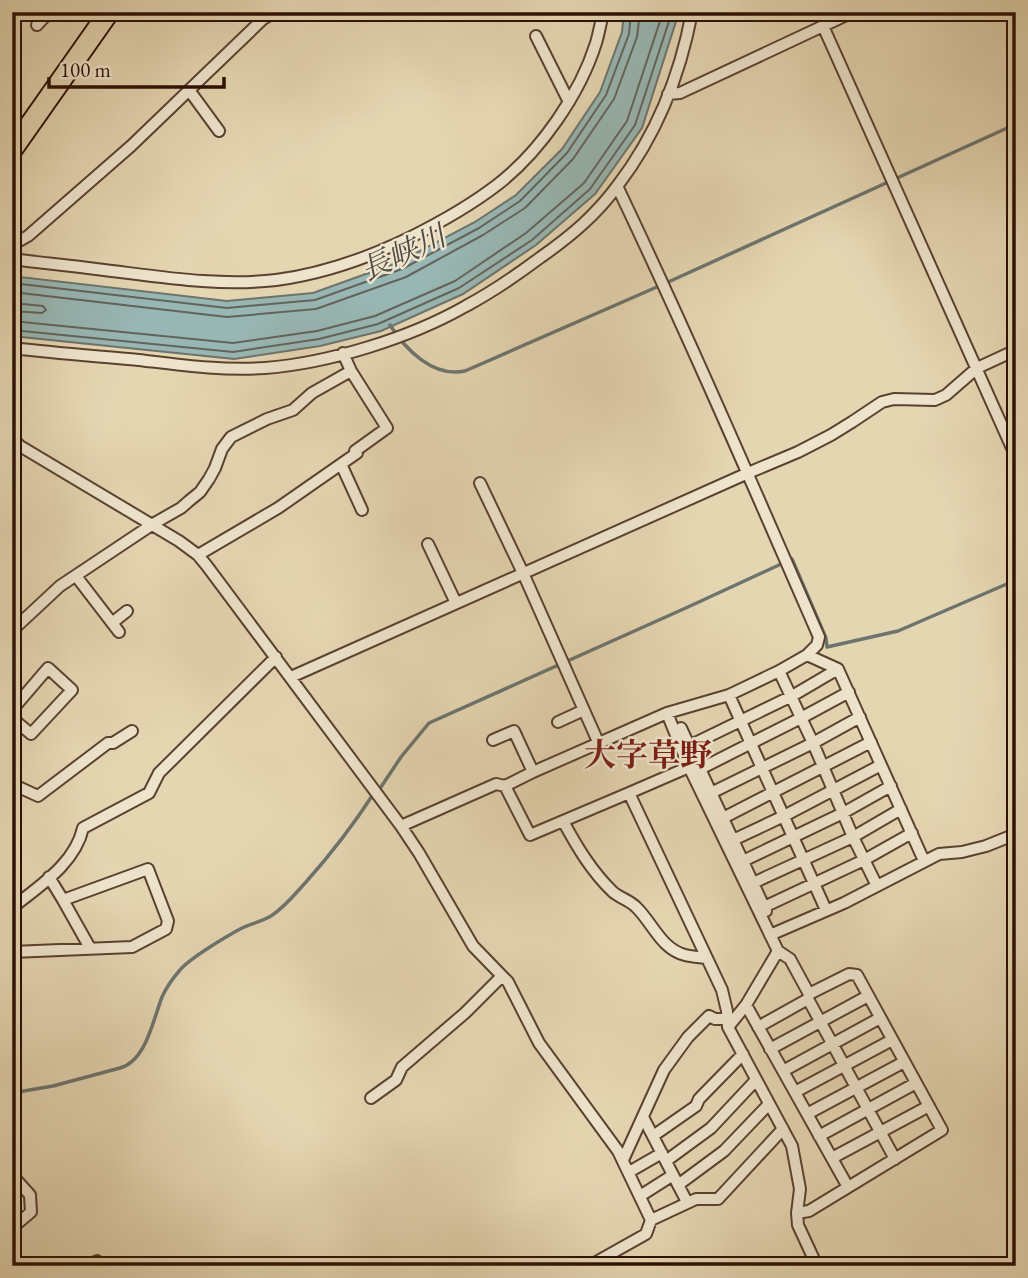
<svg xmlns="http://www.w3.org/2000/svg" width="1028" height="1278" viewBox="0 0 1028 1278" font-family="'EB Garamond','Noto Serif JP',serif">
  <rect width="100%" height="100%" fill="#e5d6b2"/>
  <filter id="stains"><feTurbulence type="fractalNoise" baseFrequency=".00286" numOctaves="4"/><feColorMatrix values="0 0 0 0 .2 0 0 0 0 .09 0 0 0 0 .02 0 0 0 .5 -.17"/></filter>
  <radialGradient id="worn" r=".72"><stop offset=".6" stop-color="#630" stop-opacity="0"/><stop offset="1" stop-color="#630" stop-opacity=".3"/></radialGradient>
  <!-- water -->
  <path fill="#98b7b4" stroke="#6d746e" stroke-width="2" d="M 624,12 L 679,12 L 642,128 L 595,194 L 536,245 L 463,294 L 381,331 L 320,346 L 234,359 L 12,336 L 12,276 L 227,301 L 313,293 L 399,262 L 475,222 L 516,195 L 562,149 L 600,92 L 622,32 Z"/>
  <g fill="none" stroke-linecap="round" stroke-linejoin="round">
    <!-- shore -->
    <path stroke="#62645c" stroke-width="2" d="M 12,283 L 227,308 L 315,300 L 402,269 L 479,228 L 520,201 L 567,153 L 606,95 L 629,34 L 631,12
      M 12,292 L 227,317 L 316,309 L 406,277 L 483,235 L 525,208 L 573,159 L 614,99 L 637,37 L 640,12
      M 12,303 L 43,306 L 46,310 L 42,313 L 12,311
      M 12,321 L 233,343 L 317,331 L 375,316 L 455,281 L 526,233 L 584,183 L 627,121 L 663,12
      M 12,330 L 233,352 L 319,339 L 378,324 L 459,288 L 532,240 L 590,189 L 635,125 L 672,12"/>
    <!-- stream -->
    <path stroke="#6d746e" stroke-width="3.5" d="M 390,325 C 405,349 433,378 465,371 L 666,283 L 1016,124
      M 12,1093 L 53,1086 L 120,1068 C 146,1061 153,1020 162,997 C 166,988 173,978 180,970 C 190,958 227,936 242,928 C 251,924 262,921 271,916 C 285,907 295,894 306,882 C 331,854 354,824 374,793 L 377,793 L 401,757 L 429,723 L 688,607 L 792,559 L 826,638 L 827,647 L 898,631 L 1016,580"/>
    <!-- street casing -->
    <g stroke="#5a4230" stroke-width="14">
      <path id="street" d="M 37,25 L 49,12
        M 823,26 L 1016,457
        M 536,36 L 569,102
        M 189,90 L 219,131
        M 668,94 L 680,93 L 853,12
        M 12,245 L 28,236 L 131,146 L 263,19 L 271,14 L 279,12
        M 12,259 C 40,263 68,265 96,269 C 156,276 216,287 276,280 C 322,274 370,257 411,237 C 441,222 471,205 497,185 C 540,152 580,94 596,43 C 599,33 601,22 603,12
        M 12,348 C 54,353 96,356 139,360 C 181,365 222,371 265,368 C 329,363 410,338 466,306 C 492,292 517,275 541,257 C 571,236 596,215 618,185 C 657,134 680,76 692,12
        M 12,438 L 20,446 L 179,541 L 198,555 L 207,566 L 401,826 L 419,853 L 473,946 L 508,982 L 539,1043 L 618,1151 L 651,1220
        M 341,464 L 362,510
        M 480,483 L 523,573 L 599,744
        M 428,544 L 456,603
        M 198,555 L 278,508 L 357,453 L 355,451 L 387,428 L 351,371 L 343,353
        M 76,576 L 119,632
        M 112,623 L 127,611
        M 12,629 L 16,627 L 60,586 L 153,524 L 181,508 L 189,501 L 200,492 L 209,479 L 215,468 L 222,449 L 231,437 L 267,419 L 293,410 L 312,393 L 351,371
        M 807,655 L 838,669 L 924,861
        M 779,671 L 813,743 L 853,837 L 877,886
        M 291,677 L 748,473 L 798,452 L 831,435 L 852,422 L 882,402 L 894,399 L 935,400 L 946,395 L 977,368 L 1016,350
        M 729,695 L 826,910
        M 12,710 L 48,668 L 72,690 L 31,734 L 12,718
        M 667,713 L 689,767 L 778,951 L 746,1005 L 728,1027
        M 558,722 L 584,710
        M 681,728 L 766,911
        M 493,740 L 514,731 L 533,772
        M 689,746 L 792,696 L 838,669
        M 689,767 L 629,793 L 722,990 L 727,1011 L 728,1027 L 792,1146 L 800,1189 L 797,1213 L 798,1225 L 817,1266
        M 700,769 L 801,718 L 849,692
        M 12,784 L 38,796 L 108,743 L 113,743 L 132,731
        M 505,786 L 530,835 L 629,793
        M 711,793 L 813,743 L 860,717
        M 723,818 L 871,742
        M 563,821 C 577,847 592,872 613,892 C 620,898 629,900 636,907 C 652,922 661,949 685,955 C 692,957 700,957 707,958
        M 401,826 L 496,784 L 505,786 L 533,772 L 667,713 L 729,695 L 779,671 L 807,655 L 817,645 L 819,637 C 753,486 688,335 617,186
        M 733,840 L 784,816 L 881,765
        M 743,861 L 843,813 L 891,786
        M 49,877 L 63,900 L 90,948
        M 753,883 L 853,837 L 901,809
        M 764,907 L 864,860 L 912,833
        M 12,908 C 39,886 75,864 83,828 L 149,793 L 159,773 L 276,657
        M 770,935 L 844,903 L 939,854 L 962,852 L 986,846 L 1016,834
        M 778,951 L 790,959 L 809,994 L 849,974 L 857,975 L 942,1130 L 809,1211 L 797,1213
        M 12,952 L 132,947 L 166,929 L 168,921 L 148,869 L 63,900
        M 809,994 L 808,999 L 895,1159
        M 746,1005 L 848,1187
        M 758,1027 L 808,999
        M 770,1049 L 868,996
        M 783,1071 L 880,1018
        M 795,1092 L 892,1040
        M 371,1098 L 396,1080 L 402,1067 L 465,1013 L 502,976
        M 807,1114 L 904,1062
        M 643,1117 L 687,1202
        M 653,1136 L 696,1106 L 699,1099 L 743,1054
        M 819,1136 L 916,1083
        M 832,1158 L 929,1106
        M 623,1160 L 664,1070 L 688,1037 L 709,1016 L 715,1019 L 727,1019
        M 666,1161 L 711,1128 L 756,1080
        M 629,1172 L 662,1153
        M 12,1175 L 30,1195 L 31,1212 L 12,1228
        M 678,1185 L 724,1151 L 769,1104
        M 640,1196 L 673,1175
        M 91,1266 L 97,1261
        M 589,1266 L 646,1234 L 651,1220 L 696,1199 L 718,1199 L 783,1129"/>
    </g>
    <!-- highway casing -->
    <g stroke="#2c1005" stroke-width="23">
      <path id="highway" d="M 12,150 L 109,12"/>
    </g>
    <!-- street -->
    <use href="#street" stroke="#eee4cd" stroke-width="10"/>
    <!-- highway -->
    <use href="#highway" stroke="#e5d6b2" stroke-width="19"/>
  </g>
  <g text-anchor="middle" stroke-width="5" stroke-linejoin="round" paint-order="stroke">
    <!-- water labels -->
    <g font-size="30" font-style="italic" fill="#524a42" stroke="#eee4cd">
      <text transform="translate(403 253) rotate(-25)" y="10">長峡川</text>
    </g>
    <!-- quarter labels -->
    <g font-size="32" font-weight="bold" fill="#7a1f14" stroke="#eee4cd">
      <text x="648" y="766">大字草野</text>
    </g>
  </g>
  <!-- margin -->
  <rect width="1028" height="1278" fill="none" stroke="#e5d6b2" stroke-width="42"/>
  <rect x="14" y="14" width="1000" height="1250" fill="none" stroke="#2c1005" stroke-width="3.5"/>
  <rect x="21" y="21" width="986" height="1236" fill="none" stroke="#2c1005" stroke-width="2"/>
  <!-- scale -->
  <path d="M49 77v10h175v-10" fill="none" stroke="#2c1005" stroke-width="3.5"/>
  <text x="60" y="77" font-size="21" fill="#2c1005" stroke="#eee4cd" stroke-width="5" paint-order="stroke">100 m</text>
  <rect width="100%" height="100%" filter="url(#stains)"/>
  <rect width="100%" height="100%" fill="url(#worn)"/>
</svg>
